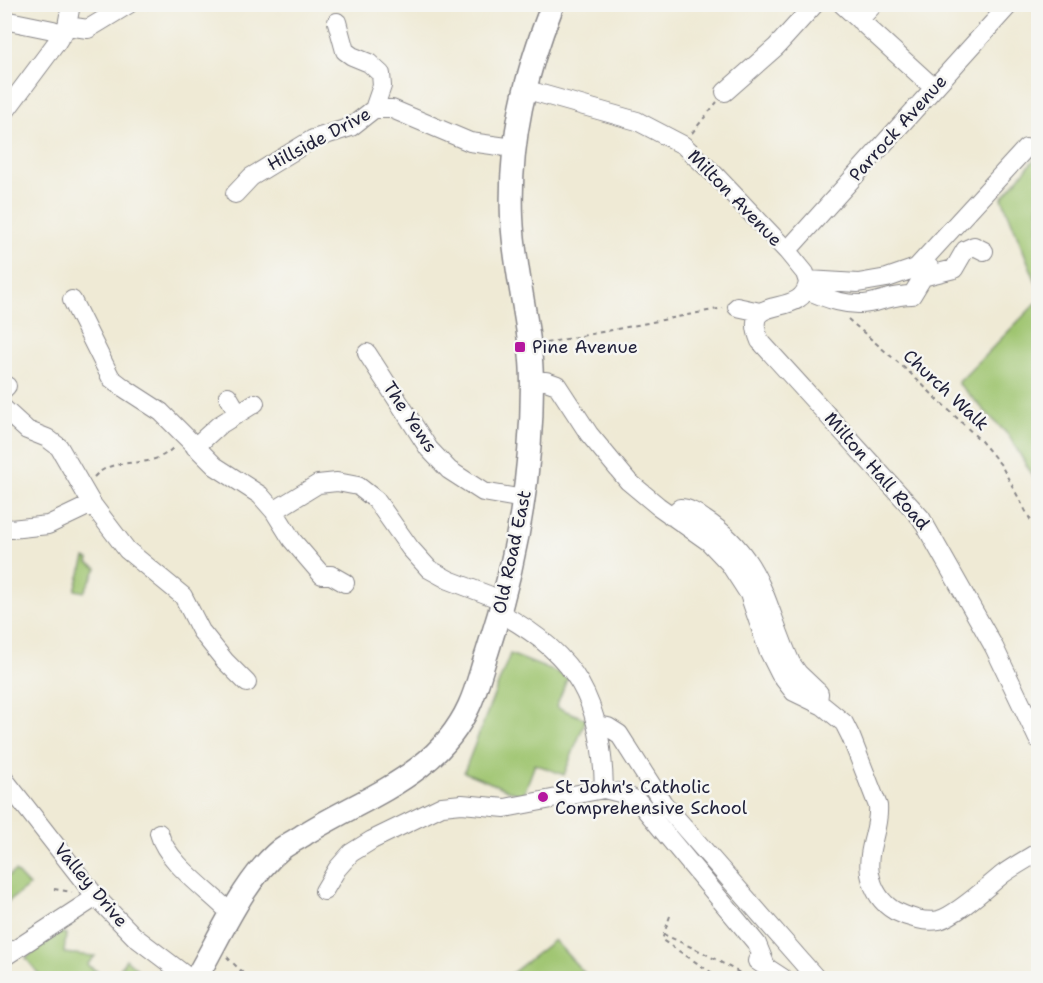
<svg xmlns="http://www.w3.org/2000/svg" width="1043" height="983" viewBox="0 0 1043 983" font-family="'Shantell Sans',sans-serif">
  <rect width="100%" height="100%" fill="#f6f6f2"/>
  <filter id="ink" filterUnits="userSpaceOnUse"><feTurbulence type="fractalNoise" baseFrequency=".0167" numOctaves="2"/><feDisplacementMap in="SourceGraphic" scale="12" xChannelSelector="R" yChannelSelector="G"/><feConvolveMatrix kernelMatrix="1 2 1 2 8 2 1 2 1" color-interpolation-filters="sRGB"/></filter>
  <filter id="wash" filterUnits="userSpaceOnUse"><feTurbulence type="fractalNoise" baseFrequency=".008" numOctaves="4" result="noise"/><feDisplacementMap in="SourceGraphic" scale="24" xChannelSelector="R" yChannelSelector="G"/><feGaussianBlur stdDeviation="1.35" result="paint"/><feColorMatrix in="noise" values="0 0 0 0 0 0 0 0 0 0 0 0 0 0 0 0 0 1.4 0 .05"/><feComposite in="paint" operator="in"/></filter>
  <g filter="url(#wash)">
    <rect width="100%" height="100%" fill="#efead5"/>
    <!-- green -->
    <path fill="#9fc570" stroke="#607456" stroke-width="1.5" d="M 1038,155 L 1038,287 L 1002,198 Z
      M 1038,301 L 1038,485 L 1009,436 L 958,383 Z
      M 85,558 L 89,560 L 88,563 L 97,568 L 84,592 L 75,590 Z
      M 510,654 L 568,677 L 556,707 L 586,719 L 564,775 L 535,764 L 523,796 L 464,772 Z
      M 15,871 L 29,886 L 5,904 L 5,875 L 7,877 Z
      M 61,932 L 66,934 L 64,953 L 95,956 L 87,965 L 108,978 L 42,978 L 26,958 Z
      M 554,940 L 589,978 L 506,978 Z
      M 126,959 L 138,970 L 127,978 L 115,978 Z"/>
  </g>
  <g filter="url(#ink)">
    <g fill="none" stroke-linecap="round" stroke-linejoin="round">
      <!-- minor casing -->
      <g stroke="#888688" stroke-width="20">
        <path id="minor" d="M 842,4 L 934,88
          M 4,20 L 53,30 L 63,34
          M 859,20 L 874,4
          M 337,22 L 345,51 L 352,56 L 369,63 L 381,74 L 382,86 L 374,109
          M 67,26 L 71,4
          M 524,89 L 637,121 L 683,145 L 714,174 L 787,251 L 805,273 L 808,282 C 803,321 739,290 760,341 L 921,518 L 994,647 L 1038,739
          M 725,92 L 776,47 L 815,4
          M 4,113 L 57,42 L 67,26 L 88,29 L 129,4
          M 235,194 L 251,177 L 313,139 L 351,127 L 374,109 L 392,109 L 470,142 L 514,148
          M 787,251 L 1010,4
          M 922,277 L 954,269 L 965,250 L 974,246 L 984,251
          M 808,280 L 858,283 L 887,278 L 916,268 L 1026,148
          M 807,290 C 827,299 848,307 870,303 C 887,300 893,295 912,295 L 929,267
          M 72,300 L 111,378 L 124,388 L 161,412 L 215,466 L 260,495 L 274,511 L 292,540 L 322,575 L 331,575 L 345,583
          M 737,307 L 760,312
          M 367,353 L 429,449 L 449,470 L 483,492 L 524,499
          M 532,381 L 546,381 L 557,385 L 589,434 L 628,481 L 658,506 L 709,542 L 729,563 L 749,594 L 768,650 L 780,674 L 794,692 L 823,706 L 844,723 L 851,737 L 878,806 C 880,829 866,849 870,874 C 873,889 881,903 895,911 C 907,917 925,923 939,920 C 957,915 988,886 1003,874 C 1014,866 1027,859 1038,852
          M 4,389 L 7,386
          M 228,396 L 238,413
          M 4,409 L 27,430 L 47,438 L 59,447 L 92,504 L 127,550 L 183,596 L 201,631 L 225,661 L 247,683
          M 195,447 L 218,426 L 255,403
          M 274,511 L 318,484 L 337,482 L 358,486 L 376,500 L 410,548 L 429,569 L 449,580 L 504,601
          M 671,516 L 680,508 C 689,508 697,514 704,519 C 763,557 765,606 791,663 L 798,673 L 819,693 L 818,703
          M 4,527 L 11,529 L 48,525 L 92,504
          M 500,613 C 578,655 602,702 604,789
          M 598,725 L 608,727 L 619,734 L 663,803 L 816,978
          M 4,779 L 96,897 L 135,937 L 189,978
          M 159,833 C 166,860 202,886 223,906 L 233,912
          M 324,891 L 337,869 L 351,853 L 372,840 L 442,806 L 462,804 L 505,808 L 604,789 L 624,794 L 639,802 L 757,944 L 766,966
          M 4,957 L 96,897
          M 757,961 L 783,978"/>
      </g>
      <!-- major casing -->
      <g stroke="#888688" stroke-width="25">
        <path id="major" d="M 196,978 C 220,937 244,879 281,849 C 289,843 298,839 305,834 C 366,796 437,776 469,706 C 477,689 481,670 487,653 C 516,565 532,476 532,384 C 532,328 514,273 512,217 C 509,141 525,74 553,4"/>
      </g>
      <!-- path -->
      <path stroke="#888688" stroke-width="2" stroke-dasharray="4.5 4.5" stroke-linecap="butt" d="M 692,133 L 717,102
        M 848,319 L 909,372 L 981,441 L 1001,465 L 1038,534
        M 546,343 L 723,308
        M 94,477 C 118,452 148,474 175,446
        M 54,889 L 72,892
        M 670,916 L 662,940 L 720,978
        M 663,934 L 704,953 L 749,978
        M 227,957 L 248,978"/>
      <!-- minor -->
      <use href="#minor" stroke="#fff" stroke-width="18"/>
      <!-- major -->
      <use href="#major" stroke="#fff" stroke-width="22"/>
    </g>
  </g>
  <!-- markers -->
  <g fill="#b5179e" stroke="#f6f6f2" stroke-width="2">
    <rect x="514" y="341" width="12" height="12" rx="3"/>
    <circle cx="543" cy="797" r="6"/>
  </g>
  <g text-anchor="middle" stroke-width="5" stroke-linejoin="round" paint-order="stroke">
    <!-- street labels -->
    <g font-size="18" fill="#22223b" stroke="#f6f6f2">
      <text transform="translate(898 128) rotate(-48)" y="6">Parrock Avenue</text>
      <text transform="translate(319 139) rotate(-28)" y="6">Hillside Drive</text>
      <text transform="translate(735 198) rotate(46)" y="6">Milton Avenue</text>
      <text transform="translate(946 390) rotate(43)" y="6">Church Walk</text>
      <text transform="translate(410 417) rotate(56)" y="6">The Yews</text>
      <text transform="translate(877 471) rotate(49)" y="6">Milton Hall Road</text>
      <text transform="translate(512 552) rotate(-78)" y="6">Old Road East</text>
      <text transform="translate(91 885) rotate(50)" y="6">Valley Drive</text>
    </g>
    <!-- poi labels -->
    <g font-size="18" fill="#22223b" stroke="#f6f6f2" text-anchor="start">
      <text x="532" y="353">Pine Avenue</text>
      <text x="555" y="793">St John's Catholic<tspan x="555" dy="21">Comprehensive School</tspan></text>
    </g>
  </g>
  <!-- margin -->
  <rect width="1043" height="983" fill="none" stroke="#f6f6f2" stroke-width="24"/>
</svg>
